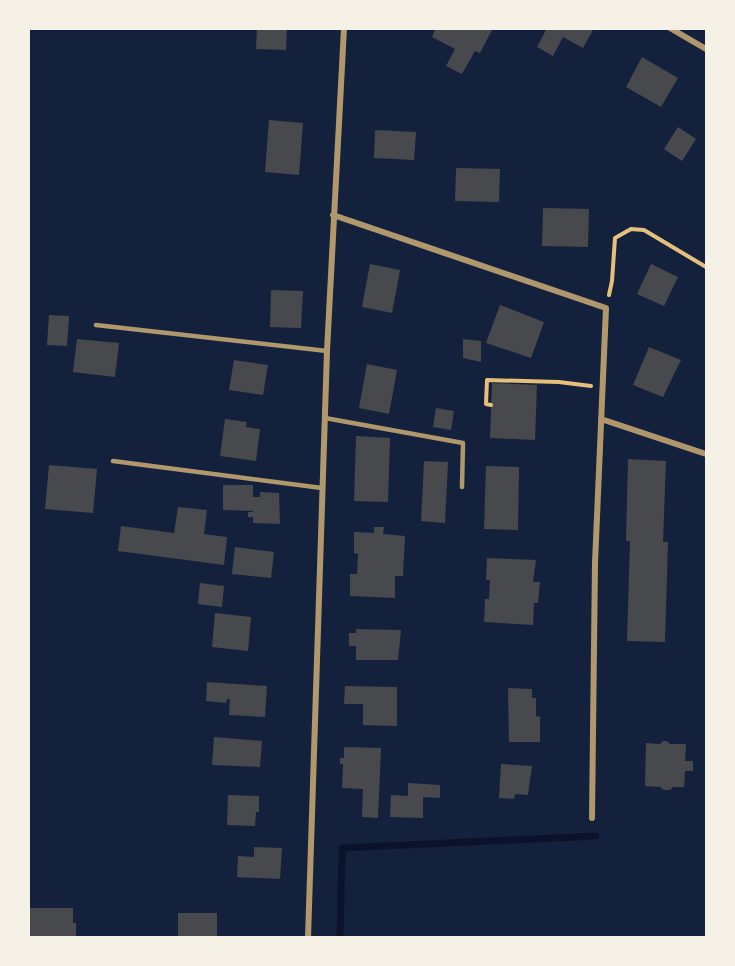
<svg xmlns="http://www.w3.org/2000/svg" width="735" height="966" viewBox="0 0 735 966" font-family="'Golos Text',sans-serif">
  <rect width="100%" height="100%" fill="#14213d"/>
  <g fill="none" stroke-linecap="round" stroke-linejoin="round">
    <!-- stream -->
    <path stroke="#0b132b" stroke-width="7" d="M 340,938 L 342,848 L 596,836"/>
  </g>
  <!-- building -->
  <path fill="#48494c" d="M 257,28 L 287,28 L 286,50 L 256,49 Z
    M 436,28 L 493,28 L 480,53 L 475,51 L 462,74 L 446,66 L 455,49 L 432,37 Z
    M 547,28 L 594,28 L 583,48 L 563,37 L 553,56 L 537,47 Z
    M 642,57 L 678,78 L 661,107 L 626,87 Z
    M 269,120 L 303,123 L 299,175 L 265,172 Z
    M 678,127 L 696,139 L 682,161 L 664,149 Z
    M 375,130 L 416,132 L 414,160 L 374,158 Z
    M 456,168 L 500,169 L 499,202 L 455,201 Z
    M 543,208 L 589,209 L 588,247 L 542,246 Z
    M 370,264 L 400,270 L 392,313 L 362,307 Z
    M 651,264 L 678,277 L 664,306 L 637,294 Z
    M 271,290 L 303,291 L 301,328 L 270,327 Z
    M 500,305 L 544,322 L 531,358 L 486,343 Z
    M 49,315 L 69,316 L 67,346 L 47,345 Z
    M 77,339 L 119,343 L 115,377 L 73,372 Z
    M 463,339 L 481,341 L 481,362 L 463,358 Z
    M 649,347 L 681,360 L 663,397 L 633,385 Z
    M 234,360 L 268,365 L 263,395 L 229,390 Z
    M 367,364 L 397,370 L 389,414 L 359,408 Z
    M 492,383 L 537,385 L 535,440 L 490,438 Z
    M 436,408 L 454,411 L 451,430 L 433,427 Z
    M 225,419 L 247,422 L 246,427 L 260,429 L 256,461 L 220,456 Z
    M 356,436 L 390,438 L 388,502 L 354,501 Z
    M 628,459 L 666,461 L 663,542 L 668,542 L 665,642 L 627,641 L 630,541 L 626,541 Z
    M 424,461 L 448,462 L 445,523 L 421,521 Z
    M 49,465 L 97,469 L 93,513 L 45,509 Z
    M 486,466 L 519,467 L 518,530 L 484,529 Z
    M 223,485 L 253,485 L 253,497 L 260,497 L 260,492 L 279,493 L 280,524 L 253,523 L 253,517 L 248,517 L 248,512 L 253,512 L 253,511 L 223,510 Z
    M 178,507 L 207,510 L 204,534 L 227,537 L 224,565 L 118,551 L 121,526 L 174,533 Z
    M 374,527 L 384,527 L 383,534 L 405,536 L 403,576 L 395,576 L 395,598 L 350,596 L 350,574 L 357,574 L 358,554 L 354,553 L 354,532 L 374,533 Z
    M 235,547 L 274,552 L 271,578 L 232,574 Z
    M 487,558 L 536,560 L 533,582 L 540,582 L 538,603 L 534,603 L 533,625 L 484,622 L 485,599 L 489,599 L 490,580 L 486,580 Z
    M 200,583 L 224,586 L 222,607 L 198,604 Z
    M 215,613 L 251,617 L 248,651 L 212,647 Z
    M 356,629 L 401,630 L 398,660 L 356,660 L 356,646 L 349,646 L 349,633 L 356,633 Z
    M 207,682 L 267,686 L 265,717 L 229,715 L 230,699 L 227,699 L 226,703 L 206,701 Z
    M 345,686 L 397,687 L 397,726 L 363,725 L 363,704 L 344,704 Z
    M 508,688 L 532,689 L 532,698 L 536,698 L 536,716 L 540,717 L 540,742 L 509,742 Z
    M 214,737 L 262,741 L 260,767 L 212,765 Z
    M 663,741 L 667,741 L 670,744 L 686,744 L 685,761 L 693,761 L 693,771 L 685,771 L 684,787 L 673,787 L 670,790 L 664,790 L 660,787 L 645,786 L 646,743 L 660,744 Z
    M 344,747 L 381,748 L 378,818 L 362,817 L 363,789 L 342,788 L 343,764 L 340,764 L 340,758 L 344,758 Z
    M 501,764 L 532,766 L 528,795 L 515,794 L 514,799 L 499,798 Z
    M 408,783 L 440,785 L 440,798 L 423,797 L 423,818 L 390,817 L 391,795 L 408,796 Z
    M 228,795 L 259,796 L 259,812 L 256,812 L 255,826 L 227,825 Z
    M 254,847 L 282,848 L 280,879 L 237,877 L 238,856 L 254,857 Z
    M 28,908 L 73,908 L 73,923 L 76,923 L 76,937 L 28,937 Z
    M 178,913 L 217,913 L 217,938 L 178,938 Z"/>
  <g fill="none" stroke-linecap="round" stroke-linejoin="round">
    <!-- path -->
    <path stroke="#e5c07b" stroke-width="4" d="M 609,295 L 612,281 L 615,238 L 631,229 L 644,230 L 706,267
      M 491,405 L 486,404 L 487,380 L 559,382 L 591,386"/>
    <!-- service -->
    <path stroke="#b1986c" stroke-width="4.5" d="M 96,325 L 327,351
      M 325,418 L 463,443 L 462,487
      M 113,461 L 322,488"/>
    <!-- minor -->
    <path stroke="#b1986c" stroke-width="6" d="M 670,28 L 706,49
      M 333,215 L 606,308 L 595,563 L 592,818
      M 601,419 L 706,454
      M 308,938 L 327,351 L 344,28"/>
  </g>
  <!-- border -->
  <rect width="735" height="966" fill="none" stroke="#f6f1e7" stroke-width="60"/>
</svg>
